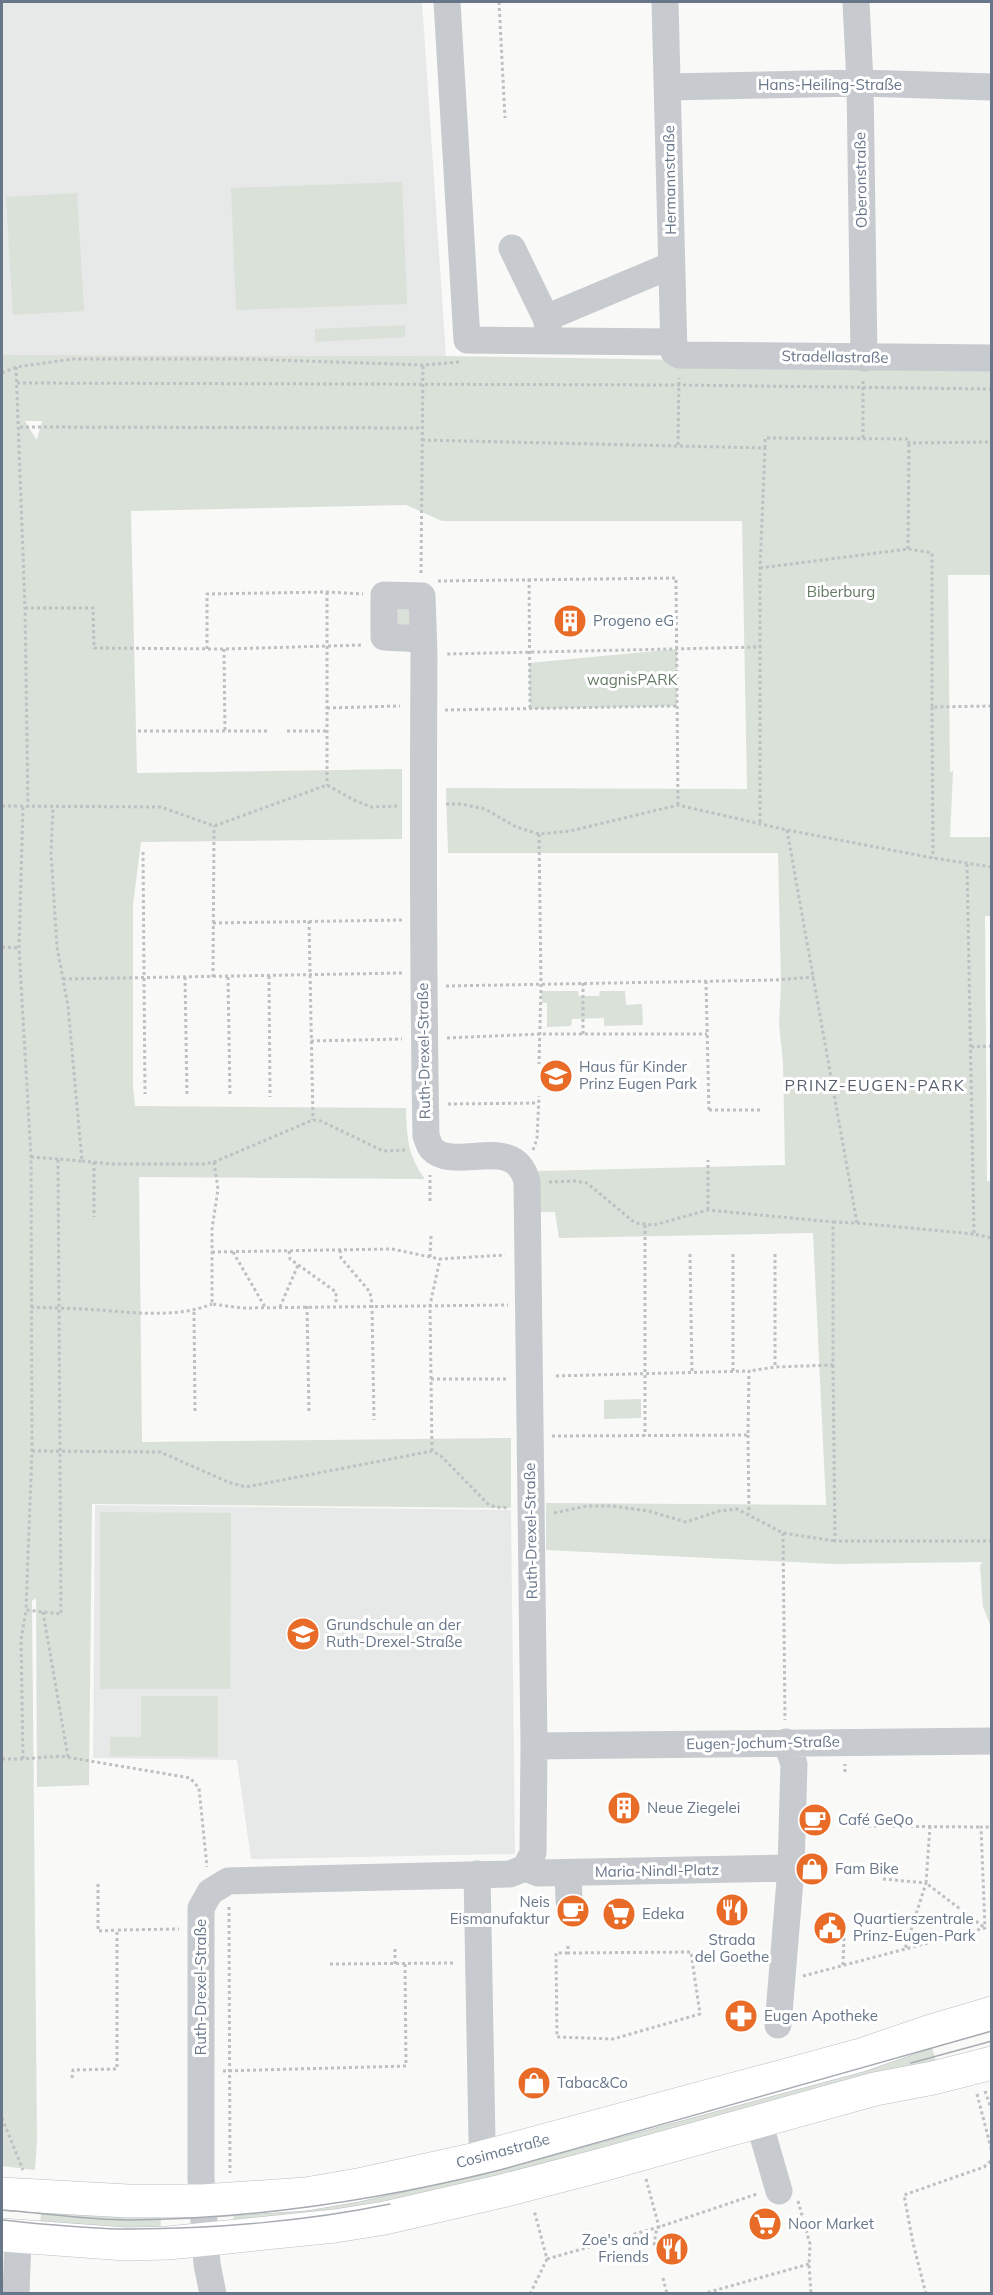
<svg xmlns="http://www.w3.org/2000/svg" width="993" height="2295" viewBox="0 0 993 2295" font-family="Mulish,sans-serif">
  <rect width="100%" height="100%" fill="#f9f9f7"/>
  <!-- built -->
  <path fill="#e7e8e8" d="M 2,2 L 422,2 L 446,356 L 2,355 Z
    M 95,1505 L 511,1510 L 515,1854 L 251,1859 L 237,1760 L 93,1758 Z"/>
  <!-- green -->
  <path fill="#dae1d8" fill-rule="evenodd" d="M 402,182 L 407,304 L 236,310 L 231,188 Z
    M 77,193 L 84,311 L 13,315 L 6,197 Z
    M 405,325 L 405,337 L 315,342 L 315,329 Z
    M 2,355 L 446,356 L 991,365 L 991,575 L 948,575 L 950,772 L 953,771 L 950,837 L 992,837 L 991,916 L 985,916 L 987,1181 L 992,1181 L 991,1627 L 983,1607 L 980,1566 L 982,1562 L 833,1564 L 546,1550 L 546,1503 L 826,1505 L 813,1233 L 559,1238 L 555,1212 L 540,1212 L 538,1171 L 785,1165 L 783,1062 L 779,1024 L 781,985 L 778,853 L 448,853 L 446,788 L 747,789 L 742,521 L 442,521 L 406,505 L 131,511 L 137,773 L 402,769 L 402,839 L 141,842 L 133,904 L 133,1087 L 135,1106 L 406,1108 C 407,1137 407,1154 425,1179 L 139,1177 L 142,1442 L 511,1438 L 511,1508 L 92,1504 L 89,1785 L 37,1787 L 36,1598 L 32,1601 L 37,2139 L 35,2170 L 2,2166 ZM 25,421 L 42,421 L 37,439 L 36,439 Z
    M 408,606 L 413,610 L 413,622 L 409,625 L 398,626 L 394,609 Z
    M 677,649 L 677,706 L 530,709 L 529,663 Z
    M 541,991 L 578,991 L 579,996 L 599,996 L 600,991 L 625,991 L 626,1005 L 642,1004 L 643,1025 L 604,1026 L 604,1018 L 572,1019 L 571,1026 L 547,1027 L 547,1003 L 542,1003 Z
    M 641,1399 L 641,1418 L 604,1419 L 604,1400 Z
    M 100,1512 L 231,1513 L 230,1689 L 100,1689 Z
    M 141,1696 L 218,1696 L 218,1757 L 110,1756 L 110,1737 L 141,1737 Z
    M 929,2037 L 938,2068 L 502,2186 L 234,2231 L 233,2208 Z
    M 42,2204 L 161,2216 L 160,2238 L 39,2234 Z"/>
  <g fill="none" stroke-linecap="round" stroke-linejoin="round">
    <!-- major casing -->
    <g stroke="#babdc2" stroke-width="34">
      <path id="major" d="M 2,2194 L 128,2201 L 202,2201 L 306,2194 L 358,2185 L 476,2159 L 861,2055 L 931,2031 L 992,2013
        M 2,2235 L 126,2244 L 168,2243 L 335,2226 L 385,2218 L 502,2191 L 598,2166 L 875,2089 L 933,2078 L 992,2063"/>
    </g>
    <!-- path -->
    <path stroke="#bec1c4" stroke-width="3" stroke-dasharray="3 3" stroke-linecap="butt" d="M 499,2 L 505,118
      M 16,367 L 25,608 L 28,806
      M 2,373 L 16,367 L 73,359 L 246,359 L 423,365 L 460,362
      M 17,383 L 679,385 L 992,389
      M 20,427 L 422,428
      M 863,438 L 863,380
      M 422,440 L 765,448 L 760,568 L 760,647 L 447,654
      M 678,445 L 679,378
      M 765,448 L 765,438 L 909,439 L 909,443 L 992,442
      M 908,549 L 909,443
      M 760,568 L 908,549 L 932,553 L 932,707 L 992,706
      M 421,573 L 423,365
      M 529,579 L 530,709
      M 438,581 L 676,578 L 678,805
      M 327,592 L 327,785
      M 25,608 L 93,608 L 94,648 L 224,649 L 363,645
      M 207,649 L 207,594 L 327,592 L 363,594
      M 224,649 L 225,731
      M 932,707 L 933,858
      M 327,708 L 400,706
      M 445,710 L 677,706
      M 138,731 L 267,731
      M 287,731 L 328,731
      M 446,804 L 461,804 L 485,809 L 516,827 L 539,834 L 570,831 L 678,805 L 787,830 L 933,858 L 992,867
      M 2,806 L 161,807 L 214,826 L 327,785 L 354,800 L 371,807 L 400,806
      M 23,807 L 19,948 L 31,1157 L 32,1451 L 26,1610
      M 760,822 L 760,647
      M 787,830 L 857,1223 L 833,1222
      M 539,834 L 541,984 L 539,1064
      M 143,852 L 145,1094
      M 967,864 L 974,1234 L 992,1238
      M 309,921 L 313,1120
      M 213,923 L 403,920
      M 2,947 L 19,948
      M 269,976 L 270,1097
      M 185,977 L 187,1096
      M 213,977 L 214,826
      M 228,977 L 230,1097
      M 63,979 L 403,973
      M 706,981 L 709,1112
      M 583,983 L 583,1034
      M 446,986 L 776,980 L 814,977
      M 447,1038 L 540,1034 L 707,1034
      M 311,1041 L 402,1039
      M 971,1047 L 992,1046
      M 448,1104 L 538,1103
      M 709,1110 L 760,1110
      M 533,1150 L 537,1139 L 539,1096
      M 31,1157 L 58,1159
      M 82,1161 L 112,1164 L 204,1164 L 214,1162 L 313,1120 L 321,1121 L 383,1151 L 406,1150
      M 94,1162 L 94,1217
      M 214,1162 L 218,1189 L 212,1229 L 212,1304 L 242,1308 L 508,1305
      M 549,1182 L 575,1181 L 587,1183 L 635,1223 L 654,1225 L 708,1210 L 833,1222 L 833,1365 L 775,1367 L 749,1371
      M 430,1201 L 430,1175
      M 708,1210 L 708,1160
      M 857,1223 L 974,1234
      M 645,1225 L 645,1436
      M 340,1250 L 341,1258 L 370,1292 L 372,1305 L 374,1420
      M 289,1251 L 290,1259 L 336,1292 L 336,1305
      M 212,1252 L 392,1249 L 440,1259 L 505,1255
      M 233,1252 L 265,1307
      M 690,1254 L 692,1373
      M 733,1254 L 733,1372
      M 775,1254 L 775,1367
      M 430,1257 L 431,1236
      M 307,1306 L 309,1412
      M 31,1307 C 48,1308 66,1308 83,1309 C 125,1311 172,1320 212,1304
      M 280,1307 L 298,1265
      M 194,1312 L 195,1411
      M 833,1365 L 835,1541 L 992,1541
      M 431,1379 L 507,1379
      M 748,1435 L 749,1514
      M 552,1436 L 748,1435 L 749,1371 L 553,1376
      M 32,1451 L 160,1452 L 228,1482 L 246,1487 L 432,1451 L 441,1456 L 488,1504 L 495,1507 L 509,1508
      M 432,1451 L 430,1305 L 440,1259
      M 554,1513 L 587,1506 L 613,1506 L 648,1511 L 686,1522 L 719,1511 L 737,1509 L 783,1533 L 835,1541
      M 783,1533 L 785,1720
      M 43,1612 L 68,1757
      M 2,1759 L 23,1759 L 61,1756 L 190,1778 L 199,1788 L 207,1867
      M 23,1759 L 21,1640 L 26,1610 L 61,1614 L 58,1159 L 82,1161 L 68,1006 L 57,947 L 51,853 L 53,808
      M 845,1772 L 845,1764
      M 850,1826 L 981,1827
      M 930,1826 L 926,1883 L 985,1928
      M 883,1879 L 926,1883 L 905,1949
      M 98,1884 L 98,1931 L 117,1930
      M 229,1907 L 230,2173
      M 568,1946 L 568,1953 L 691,1952 L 700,2014 L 613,2039 L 557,2037 L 556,1953 L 568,1953
      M 395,1949 L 395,1964
      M 330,1964 L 456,1963
      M 843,1965 L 844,1937
      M 803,1976 L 985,1928 L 981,1827 L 992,1827
      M 223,2071 L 406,2066 L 405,1963
      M 72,2078 L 73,2070 L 117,2069 L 117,1930 L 179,1929
      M 985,2091 L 992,2111
      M 977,2094 L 992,2152
      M 2,2118 L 23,2170
      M 646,2179 L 659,2227 L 656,2232 L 654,2246
      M 798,2201 L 810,2244 L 809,2264 L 811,2294
      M 547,2259 L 659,2227 L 757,2194
      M 663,2278 L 667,2294
      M 530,2294 L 547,2259 L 534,2210
      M 702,2294 L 809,2264
      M 926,2294 L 913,2243 L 904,2195 L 984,2167 L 992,2160"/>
    <!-- minor -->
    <path stroke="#c7cace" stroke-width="27" d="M 447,2 L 467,340 L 674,342
      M 665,2 L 674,352 L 679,355 L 992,358
      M 856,2 L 860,83 L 864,358
      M 668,87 L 860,83 L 992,87
      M 512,248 L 546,318 L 550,336
      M 546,318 L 672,265
      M 786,1742 L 794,1764 L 791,1868
      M 534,1746 L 992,1741
      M 525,1868 L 538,1873 L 791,1868 L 778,2025
      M 568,1873 L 569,1901
      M 477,1874 L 482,2140
      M 759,2122 L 779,2191
      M 16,2294 L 18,2238
      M 213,2294 L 207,2264 L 201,2179 L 201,1908 L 210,1892 L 228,1881 L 510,1874 L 525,1868 L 533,1853 L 534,1746 L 527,1182 C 515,1132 456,1173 432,1149 C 429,1146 428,1140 426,1136 C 423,975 423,815 424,654 L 422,596 L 384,595 L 384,637 L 423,639"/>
    <!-- major -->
    <use href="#major" stroke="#fff" stroke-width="33"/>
    <!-- tram -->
    <path stroke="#a7acb3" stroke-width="1.5" d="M 911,2063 L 992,2041
      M 2,2210 C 44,2213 87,2220 129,2220 C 255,2219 379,2200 500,2170 L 992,2031
      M 2,2220 C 44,2224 87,2229 130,2229 C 213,2229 308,2221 390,2204"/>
  </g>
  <!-- icons -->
  <defs>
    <g id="building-disc" transform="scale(1.725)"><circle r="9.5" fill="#e86c28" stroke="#fff"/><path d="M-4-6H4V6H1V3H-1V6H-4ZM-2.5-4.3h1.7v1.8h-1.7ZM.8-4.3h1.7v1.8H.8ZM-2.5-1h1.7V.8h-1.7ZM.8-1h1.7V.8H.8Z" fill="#fff"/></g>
    <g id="school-disc" transform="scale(1.725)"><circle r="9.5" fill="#e86c28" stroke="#fff"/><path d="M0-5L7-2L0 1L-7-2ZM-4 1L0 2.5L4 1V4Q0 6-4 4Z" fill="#fff"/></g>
    <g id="cafe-disc" transform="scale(1.725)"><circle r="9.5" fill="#e86c28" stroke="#fff"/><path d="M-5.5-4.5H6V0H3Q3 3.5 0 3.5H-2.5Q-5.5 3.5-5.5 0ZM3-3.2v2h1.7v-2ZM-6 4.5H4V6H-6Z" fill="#fff"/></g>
    <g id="shop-disc" transform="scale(1.725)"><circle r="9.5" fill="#e86c28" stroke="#fff"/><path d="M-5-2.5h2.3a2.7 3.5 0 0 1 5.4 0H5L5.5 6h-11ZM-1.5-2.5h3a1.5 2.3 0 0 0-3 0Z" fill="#fff"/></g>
    <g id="restaurant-disc" transform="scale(1.725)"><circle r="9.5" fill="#e86c28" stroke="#fff"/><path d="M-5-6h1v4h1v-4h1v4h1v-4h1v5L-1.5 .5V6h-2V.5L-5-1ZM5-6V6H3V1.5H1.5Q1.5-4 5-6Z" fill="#fff"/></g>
    <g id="supermarket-disc" transform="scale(1.725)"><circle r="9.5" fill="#e86c28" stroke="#fff"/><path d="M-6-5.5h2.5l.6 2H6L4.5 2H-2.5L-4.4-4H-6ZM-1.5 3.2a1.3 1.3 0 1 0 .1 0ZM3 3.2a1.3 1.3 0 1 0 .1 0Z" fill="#fff"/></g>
    <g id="civic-disc" transform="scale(1.725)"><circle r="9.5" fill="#e86c28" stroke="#fff"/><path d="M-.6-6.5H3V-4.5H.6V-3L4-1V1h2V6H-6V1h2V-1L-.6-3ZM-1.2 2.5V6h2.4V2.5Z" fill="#fff"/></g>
    <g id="pharmacy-disc" transform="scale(1.725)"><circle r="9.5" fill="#e86c28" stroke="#fff"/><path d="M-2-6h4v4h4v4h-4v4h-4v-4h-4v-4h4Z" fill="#fff"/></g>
  </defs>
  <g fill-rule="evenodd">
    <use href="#building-disc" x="570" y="621"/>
    <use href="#school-disc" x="556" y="1076"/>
    <use href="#school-disc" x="303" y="1634"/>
    <use href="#building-disc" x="624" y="1808"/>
    <use href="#cafe-disc" x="815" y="1820"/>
    <use href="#shop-disc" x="812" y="1869"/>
    <use href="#restaurant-disc" x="732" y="1910"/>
    <use href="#cafe-disc" x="573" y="1911"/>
    <use href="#supermarket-disc" x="619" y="1914"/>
    <use href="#civic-disc" x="830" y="1928"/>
    <use href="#pharmacy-disc" x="741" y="2016"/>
    <use href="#shop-disc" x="534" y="2083"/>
    <use href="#supermarket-disc" x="765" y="2224"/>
    <use href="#restaurant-disc" x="672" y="2249"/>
  </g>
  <g text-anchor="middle" stroke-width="6" stroke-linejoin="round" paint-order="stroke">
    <!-- street labels -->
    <g font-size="15" fill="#677689" stroke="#fff">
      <text x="830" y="90">Hans-Heiling-Straße</text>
      <text transform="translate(670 180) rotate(-91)" y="5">Hermannstraße</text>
      <text transform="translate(861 180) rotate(-91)" y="5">Oberonstraße</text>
      <text transform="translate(835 357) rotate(1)" y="5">Stradellastraße</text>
      <text transform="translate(424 1051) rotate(-91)" y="5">Ruth-Drexel-Straße</text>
      <text transform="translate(531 1531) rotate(-91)" y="5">Ruth-Drexel-Straße</text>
      <text transform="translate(763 1743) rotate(-1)" y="5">Eugen-Jochum-Straße</text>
      <text transform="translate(657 1871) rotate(-1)" y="5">Maria-Nindl-Platz</text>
      <text transform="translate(201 1987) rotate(-90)" y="5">Ruth-Drexel-Straße</text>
      <text transform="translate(503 2151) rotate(-15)" y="5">Cosimastraße</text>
    </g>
    <!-- park labels -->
    <g font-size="15" fill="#647a63" stroke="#fff">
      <text x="841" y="597">Biberburg</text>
      <text x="632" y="685">wagnisPARK</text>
    </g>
    <!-- poi labels -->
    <g font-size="15" fill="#677689" stroke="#fff" text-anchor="start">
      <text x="593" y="626">Progeno eG</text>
      <text x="579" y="1072">Haus für Kinder<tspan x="579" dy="17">Prinz Eugen Park</tspan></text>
      <text x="326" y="1630">Grundschule an der<tspan x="326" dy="17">Ruth-Drexel-Straße</tspan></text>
      <text x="647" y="1813">Neue Ziegelei</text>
      <text x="838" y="1825">Café GeQo</text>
      <text x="835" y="1874">Fam Bike</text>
      <text x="550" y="1907" text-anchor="end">Neis<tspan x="550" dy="17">Eismanufaktur</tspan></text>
      <text x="642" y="1919">Edeka</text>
      <text x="853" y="1924">Quartierszentrale<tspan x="853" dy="17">Prinz-Eugen-Park</tspan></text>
      <text x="732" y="1945" text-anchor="middle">Strada<tspan x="732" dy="17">del Goethe</tspan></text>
      <text x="764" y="2021">Eugen Apotheke</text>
      <text x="557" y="2088">Tabac&amp;Co</text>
      <text x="788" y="2229">Noor Market</text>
      <text x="649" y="2245" text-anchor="end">Zoe's and<tspan x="649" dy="17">Friends</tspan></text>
    </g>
    <!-- neighbourhood labels -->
    <g font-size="16" letter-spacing="1.5" fill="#56606d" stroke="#fff">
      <text x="875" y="1091">PRINZ-EUGEN-PARK</text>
    </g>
  </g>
  <!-- border -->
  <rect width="993" height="2295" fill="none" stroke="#677689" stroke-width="6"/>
</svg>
